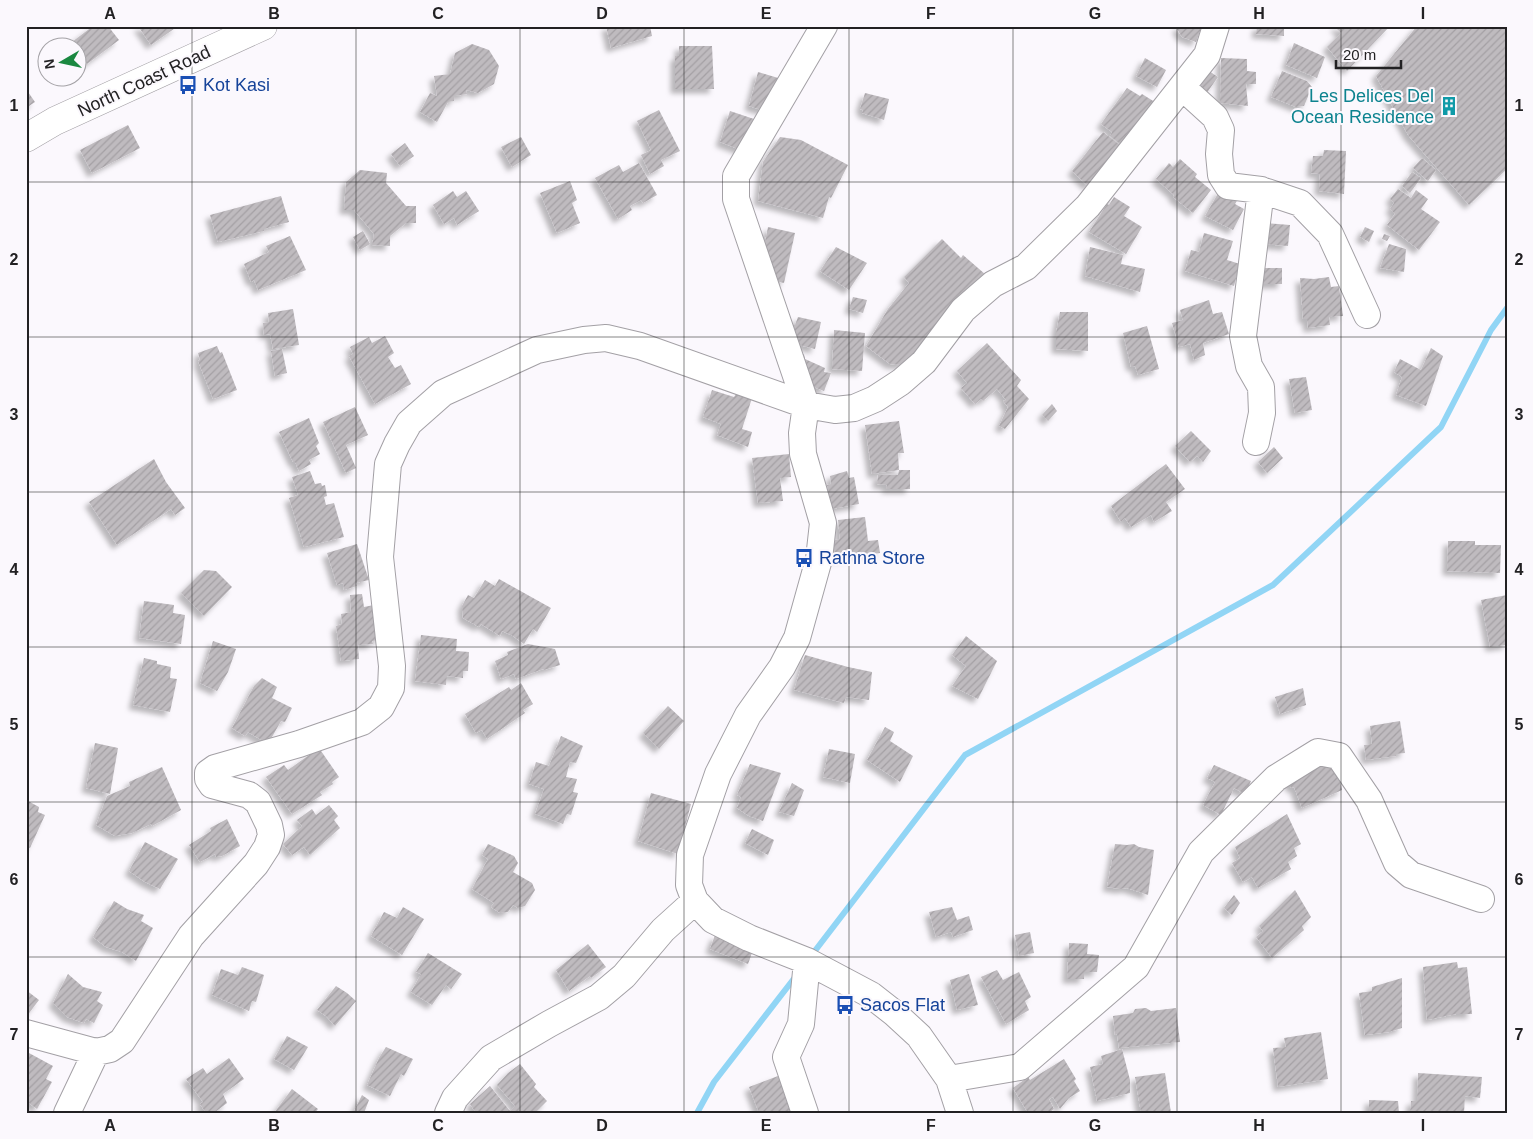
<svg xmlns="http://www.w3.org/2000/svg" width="1533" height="1139" viewBox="0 0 1533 1139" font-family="Arial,sans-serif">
  <defs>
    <pattern id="building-hatch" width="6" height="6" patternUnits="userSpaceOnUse" patternTransform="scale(1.25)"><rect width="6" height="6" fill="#bfbbbf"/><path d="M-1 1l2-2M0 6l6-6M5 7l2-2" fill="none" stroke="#a4a0a4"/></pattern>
    <filter id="shadow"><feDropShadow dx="-4.5" dy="4.5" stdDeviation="2.5" flood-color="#0004"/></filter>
  </defs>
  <rect width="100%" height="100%" fill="#fbf8fd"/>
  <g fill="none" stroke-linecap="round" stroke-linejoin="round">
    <!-- stream -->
    <path stroke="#91d5f5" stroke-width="6" d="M 811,956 L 965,755 L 1273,585 L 1441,427 L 1491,330 L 1507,308
      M 697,1113 L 714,1082 L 796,976"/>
  </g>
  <!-- building -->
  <path fill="url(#building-hatch)" filter="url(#shadow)" d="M 93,26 L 108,26 L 119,40 L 87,64 L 78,50 L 78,48 L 76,48 L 72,42 Z
    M 138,26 L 178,26 L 151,45 Z
    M 606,26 L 650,26 L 652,36 L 611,48 Z
    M 1178,26 L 1202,26 L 1196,42 L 1182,37 L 1177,29 Z
    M 1257,26 L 1284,26 L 1284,36 L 1256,34 Z
    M 1334,26 L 1390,26 L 1347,71 L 1327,47 L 1341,33 Z
    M 1417,26 L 1507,26 L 1507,169 L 1469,205 L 1408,135 L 1376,76 Z
    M 1294,43 L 1325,57 L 1317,78 L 1286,65 Z
    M 472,44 L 489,50 L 499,66 L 494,84 L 478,93 L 466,90 L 467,94 L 455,96 L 454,101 L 448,102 L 437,122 L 420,112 L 430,93 L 437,96 L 434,76 L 450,74 L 455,53 Z
    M 679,46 L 712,46 L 714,89 L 675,89 L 675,56 L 679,56 Z
    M 1145,58 L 1166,70 L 1157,87 L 1136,76 Z
    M 1221,58 L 1247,59 L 1247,71 L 1256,72 L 1256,84 L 1246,84 L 1248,106 L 1220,103 Z
    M 1209,71 L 1218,77 L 1206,94 L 1199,89 Z
    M 1282,71 L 1307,81 L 1312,87 L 1304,106 L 1296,107 L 1271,97 Z
    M 758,72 L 785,80 L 774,114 L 749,106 Z
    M 1127,88 L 1140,96 L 1142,94 L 1158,104 L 1124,147 L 1110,136 L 1112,132 L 1101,124 Z
    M 26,89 L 35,102 L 26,108 Z
    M 865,93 L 889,99 L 884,120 L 862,113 L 863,110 L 860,109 Z
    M 659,110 L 680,151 L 661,160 L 664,166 L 650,174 L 641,155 L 651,150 L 637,121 Z
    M 730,111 L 760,121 L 746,152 L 720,142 Z
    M 128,125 L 140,148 L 92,173 L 80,150 Z
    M 1103,132 L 1125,149 L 1088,186 L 1072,171 Z
    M 521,137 L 531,155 L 512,167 L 501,147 Z
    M 780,137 L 801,140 L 848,165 L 831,198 L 829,197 L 823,218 L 758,201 L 763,162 Z
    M 405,143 L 414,156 L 400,166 L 391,154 Z
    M 1324,150 L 1346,151 L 1344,194 L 1319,191 L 1320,174 L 1311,173 L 1313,156 L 1323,156 Z
    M 1422,158 L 1436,170 L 1428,181 L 1413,168 Z
    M 1180,159 L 1197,174 L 1195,177 L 1211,190 L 1193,213 L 1173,197 L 1174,195 L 1156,179 L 1169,163 L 1173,167 Z
    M 639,163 L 657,195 L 643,203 L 641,200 L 630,206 L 632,210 L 618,219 L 595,178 L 619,165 L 623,172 Z
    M 360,170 L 387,173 L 386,183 L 406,206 L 416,206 L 416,223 L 406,223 L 390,236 L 390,246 L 372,245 L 374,234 L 354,210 L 344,210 L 346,182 Z
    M 1412,172 L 1421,178 L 1410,193 L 1402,186 Z
    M 570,181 L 577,200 L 572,203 L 580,223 L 557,233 L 540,193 Z
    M 1398,189 L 1411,198 L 1416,190 L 1428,199 L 1421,209 L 1440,222 L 1419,250 L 1387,225 L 1395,214 L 1390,209 L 1394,203 L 1390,199 Z
    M 1220,190 L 1238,199 L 1235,204 L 1244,209 L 1233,230 L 1205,216 Z
    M 453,191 L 457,197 L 466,191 L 479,211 L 457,225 L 454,218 L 444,224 L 433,205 Z
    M 281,196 L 289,222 L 264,229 L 264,231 L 218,242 L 210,215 Z
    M 1114,197 L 1130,207 L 1124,216 L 1142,227 L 1126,254 L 1089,232 L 1107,204 L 1109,205 Z
    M 1265,223 L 1290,225 L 1288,246 L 1263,244 Z
    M 768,227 L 795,233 L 784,283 L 758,277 Z
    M 1365,227 L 1374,231 L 1369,242 L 1360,237 Z
    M 363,231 L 370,244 L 360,250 L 353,237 Z
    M 1204,233 L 1233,241 L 1227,260 L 1240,264 L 1234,286 L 1185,271 L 1191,250 L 1199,252 Z
    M 1384,234 L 1390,236 L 1387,241 L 1382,239 Z
    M 290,236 L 306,270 L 258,290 L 254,280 L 251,282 L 244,264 L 269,252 L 266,246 Z
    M 942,239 L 961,258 L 963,255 L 993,281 L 938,337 L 901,365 L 890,364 L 866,346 L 888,309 L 909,283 L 904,277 Z
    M 1389,244 L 1406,249 L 1404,272 L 1380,268 Z
    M 836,247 L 867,263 L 849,290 L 820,271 Z
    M 1090,247 L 1123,255 L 1121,264 L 1145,269 L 1140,292 L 1085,276 Z
    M 1261,268 L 1282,268 L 1282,284 L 1262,284 Z
    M 1329,277 L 1331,287 L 1339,286 L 1343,316 L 1329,317 L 1330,325 L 1308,328 L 1307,319 L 1303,319 L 1300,278 L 1314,279 Z
    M 853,297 L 867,300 L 863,313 L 849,309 Z
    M 1209,300 L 1213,314 L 1222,312 L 1229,334 L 1203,343 L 1205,355 L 1194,360 L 1190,344 L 1179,347 L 1172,323 L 1183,320 L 1180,310 Z
    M 293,309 L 299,345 L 273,349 L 270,334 L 264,335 L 263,323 L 269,322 L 268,313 Z
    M 1060,312 L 1088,312 L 1088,351 L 1056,349 L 1056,333 Z
    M 798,317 L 821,322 L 815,349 L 787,342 L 791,325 L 795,325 Z
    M 1147,326 L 1159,369 L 1138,375 L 1135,366 L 1131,367 L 1123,333 Z
    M 834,330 L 865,333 L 862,371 L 832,369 Z
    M 385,336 L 394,353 L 388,357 L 395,368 L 401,365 L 411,384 L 375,404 L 349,356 L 353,354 L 350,347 L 369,337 L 372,343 Z
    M 987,343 L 1021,380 L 1017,386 L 1029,399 L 1005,429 L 999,426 L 1008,407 L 1003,401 L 1006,400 L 997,389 L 983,401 L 981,399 L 975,404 L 961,388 L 967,383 L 957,371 Z
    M 217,346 L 220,353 L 222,352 L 237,390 L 213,399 L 198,361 L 200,360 L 198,353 Z
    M 1431,348 L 1443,356 L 1426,406 L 1396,395 L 1402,377 L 1394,372 L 1400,359 L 1421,370 Z
    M 282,349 L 287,373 L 275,376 L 271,351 Z
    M 804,354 L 805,359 L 825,368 L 824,372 L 831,373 L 824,391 L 801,382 L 789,355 Z
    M 1306,377 L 1312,410 L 1295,413 L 1289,379 Z
    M 712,390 L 734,397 L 736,394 L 752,398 L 742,429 L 752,432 L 748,447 L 717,435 L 721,424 L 703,417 Z
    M 1052,404 L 1057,411 L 1048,421 L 1042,415 Z
    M 355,407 L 368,435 L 346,445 L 356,468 L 346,473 L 323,422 Z
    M 309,418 L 319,443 L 316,446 L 320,454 L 309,460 L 311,464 L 299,471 L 295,462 L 293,462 L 279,432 Z
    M 899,421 L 904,453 L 898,453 L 899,470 L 872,474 L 865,425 Z
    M 1191,431 L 1211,451 L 1203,462 L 1197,456 L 1190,462 L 1175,446 Z
    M 1274,447 L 1283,458 L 1267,473 L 1258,462 Z
    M 789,454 L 791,477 L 780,478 L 783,501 L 758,503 L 752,458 Z
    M 154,459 L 166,482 L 185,508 L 175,515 L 171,509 L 117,545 L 89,502 Z
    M 1166,464 L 1185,489 L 1166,502 L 1172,511 L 1154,522 L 1151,515 L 1131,527 L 1125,518 L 1121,522 L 1111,506 Z
    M 899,470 L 910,470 L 910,489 L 886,489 L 887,485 L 877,484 L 878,475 L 898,475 Z
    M 310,471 L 315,484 L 321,483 L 322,486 L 325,485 L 327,496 L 324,497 L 326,505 L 334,503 L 344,537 L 304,547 L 289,498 L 298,495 L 292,477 Z
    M 847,471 L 849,478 L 854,477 L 859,504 L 832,509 L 827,485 L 831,484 L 830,476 Z
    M 865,517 L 868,541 L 878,540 L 880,553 L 835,559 L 833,540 L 840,539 L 838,520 Z
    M 1448,541 L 1475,541 L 1475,545 L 1501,545 L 1500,573 L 1447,571 Z
    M 357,544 L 369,580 L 356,583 L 357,586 L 344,590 L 343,583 L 337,585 L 327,553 Z
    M 204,570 L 216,571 L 232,587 L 204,616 L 181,593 Z
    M 499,579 L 551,608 L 537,632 L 533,629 L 524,644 L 513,636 L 502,631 L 500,636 L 481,624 L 479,627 L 463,618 L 462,606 L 468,595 L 474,598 L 485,580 L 495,586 Z
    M 362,594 L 364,607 L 374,605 L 380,640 L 372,641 L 373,644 L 358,645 L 359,659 L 341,661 L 336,626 L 342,624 L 341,614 L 351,612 L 350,595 Z
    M 1507,595 L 1507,645 L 1490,647 L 1481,600 Z
    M 144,601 L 174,605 L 173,613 L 185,615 L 181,644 L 139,638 Z
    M 421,635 L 457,639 L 456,651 L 469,652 L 468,671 L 463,671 L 463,678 L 447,676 L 446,685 L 415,681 Z
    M 966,636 L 997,661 L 978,699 L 952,686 L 966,666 L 952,655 Z
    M 213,641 L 236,649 L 228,672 L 217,691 L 200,683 Z
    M 528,644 L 555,649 L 560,665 L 544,670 L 543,669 L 516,679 L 514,674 L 501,679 L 495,661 L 508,655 L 507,652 Z
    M 805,655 L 848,667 L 872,672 L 869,700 L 846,697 L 844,703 L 794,690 Z
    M 144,658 L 157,661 L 157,664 L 171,667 L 170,678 L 177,679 L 170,712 L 133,705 Z
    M 262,678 L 277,687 L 272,698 L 292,708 L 285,722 L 281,721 L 268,744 L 248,732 L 245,736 L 232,728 L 254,686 Z
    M 521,683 L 533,704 L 523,710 L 525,713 L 487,739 L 482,730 L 476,733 L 465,714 L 509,687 L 511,690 Z
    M 1303,688 L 1306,705 L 1280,714 L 1275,697 Z
    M 668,706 L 684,721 L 659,749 L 643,733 Z
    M 1400,721 L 1405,753 L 1396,754 L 1396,756 L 1366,760 L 1364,745 L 1372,744 L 1370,726 Z
    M 885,727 L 894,732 L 890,741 L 913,756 L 900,782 L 867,760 Z
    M 561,736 L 583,746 L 576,763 L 570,762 L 566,777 L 577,779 L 573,792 L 578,793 L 571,815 L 567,814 L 563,824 L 535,814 L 544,789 L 529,784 L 536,762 L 549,766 Z
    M 95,743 L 118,748 L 110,794 L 86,788 Z
    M 319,748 L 339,777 L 332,782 L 333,784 L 320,792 L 322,795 L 292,814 L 266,777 L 284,765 L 288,770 Z
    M 829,749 L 855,754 L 850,783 L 823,777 Z
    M 1331,763 L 1338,773 L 1342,790 L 1302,808 L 1294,787 L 1291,788 L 1285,775 Z
    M 750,764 L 781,773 L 763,821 L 749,816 L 737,808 L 741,797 L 737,795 Z
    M 1214,765 L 1251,781 L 1245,794 L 1234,788 L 1221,815 L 1203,805 L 1215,782 L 1207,778 Z
    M 162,767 L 181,810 L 152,826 L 151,824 L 132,833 L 115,836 L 96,825 L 107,796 L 130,786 L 129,782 Z
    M 792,783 L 804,790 L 794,816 L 779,812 Z
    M 651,793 L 691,804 L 678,854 L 638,841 Z
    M 28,801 L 39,807 L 38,812 L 45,815 L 30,848 L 26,846 L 26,805 Z
    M 329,805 L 338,816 L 334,820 L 340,828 L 310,855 L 304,847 L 292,855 L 283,844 L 302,826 L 297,820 L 312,809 L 316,815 Z
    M 1287,814 L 1301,844 L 1294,848 L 1297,856 L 1288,862 L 1291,869 L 1258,888 L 1252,877 L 1243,882 L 1232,863 L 1240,858 L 1235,847 Z
    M 227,819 L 240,846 L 222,856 L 216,857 L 215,854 L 200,862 L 189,845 L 211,831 L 210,828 Z
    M 752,829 L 774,840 L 768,855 L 745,843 Z
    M 145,842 L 178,859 L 160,889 L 145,882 L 129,871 Z
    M 488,844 L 514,856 L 518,863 L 513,872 L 532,883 L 535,890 L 525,906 L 518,908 L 513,905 L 508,912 L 500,913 L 491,907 L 494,903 L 472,889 L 488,859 L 482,855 Z
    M 1115,844 L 1127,845 L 1134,844 L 1139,847 L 1154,850 L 1148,895 L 1127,888 L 1120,889 L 1107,887 Z
    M 1295,890 L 1311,917 L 1302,926 L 1304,930 L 1272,958 L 1256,937 L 1263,931 L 1259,926 Z
    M 1234,895 L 1240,903 L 1232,915 L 1224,908 Z
    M 114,901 L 127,909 L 144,915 L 141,921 L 153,928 L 136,961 L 122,952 L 106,947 L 93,937 Z
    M 403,907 L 424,919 L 402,955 L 371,936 L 384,912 L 397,918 Z
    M 952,907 L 957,920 L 969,916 L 973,930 L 953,937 L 951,932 L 936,937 L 929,912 Z
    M 1030,932 L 1034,953 L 1019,956 L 1015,935 Z
    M 715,935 L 753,950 L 748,964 L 710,949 Z
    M 1069,943 L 1088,944 L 1087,954 L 1099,955 L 1097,972 L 1084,972 L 1084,979 L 1067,979 Z
    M 588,944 L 606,967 L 591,978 L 590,976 L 569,991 L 556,970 Z
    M 428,953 L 462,974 L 451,989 L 446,985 L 432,1005 L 411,992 L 421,974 L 416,972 Z
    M 1457,962 L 1458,968 L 1467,967 L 1472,1014 L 1456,1014 L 1427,1020 L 1423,967 Z
    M 242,967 L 264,975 L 256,1002 L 252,1001 L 249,1011 L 212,995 L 221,969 L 238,975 Z
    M 997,970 L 1003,980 L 1019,972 L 1031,997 L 1025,1001 L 1029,1010 L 1006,1024 L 981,977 Z
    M 68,974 L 83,987 L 102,992 L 97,1001 L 103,1005 L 94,1023 L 86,1019 L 84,1023 L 67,1017 L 53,1003 Z
    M 969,974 L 978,1005 L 957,1010 L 950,980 Z
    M 1402,978 L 1402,1028 L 1389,1032 L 1365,1035 L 1359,993 L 1372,991 L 1372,987 Z
    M 336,986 L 347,993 L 356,1001 L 335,1026 L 326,1016 L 317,1010 Z
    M 26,990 L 39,1000 L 26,1017 Z
    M 1146,1008 L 1151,1011 L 1176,1008 L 1180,1042 L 1119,1048 L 1117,1034 L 1115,1035 L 1113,1016 L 1133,1013 L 1135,1009 Z
    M 1321,1032 L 1328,1079 L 1278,1087 L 1273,1048 L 1286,1047 L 1284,1038 Z
    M 287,1036 L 308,1047 L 294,1070 L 274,1059 Z
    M 386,1047 L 413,1059 L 404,1076 L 401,1074 L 390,1096 L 367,1085 L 379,1058 Z
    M 1122,1049 L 1130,1080 L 1130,1093 L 1097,1101 L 1090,1067 L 1103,1064 L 1101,1056 Z
    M 29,1053 L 53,1066 L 46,1079 L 52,1082 L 37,1109 L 26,1101 L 26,1057 Z
    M 229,1058 L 244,1079 L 223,1094 L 227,1103 L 214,1113 L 206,1113 L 200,1104 L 203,1102 L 186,1079 L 203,1068 L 207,1074 Z
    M 1064,1059 L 1076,1079 L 1074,1081 L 1080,1091 L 1069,1098 L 1060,1109 L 1053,1097 L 1049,1099 L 1054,1109 L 1049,1113 L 1028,1113 L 1013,1088 L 1028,1077 L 1030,1080 Z
    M 520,1064 L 536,1084 L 534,1087 L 547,1101 L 535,1113 L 476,1113 L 470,1104 L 490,1086 L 510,1111 L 515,1106 L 497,1085 L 508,1073 Z
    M 1165,1073 L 1171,1113 L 1141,1113 L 1135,1077 Z
    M 1418,1073 L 1482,1077 L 1480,1098 L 1465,1096 L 1464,1113 L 1410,1113 L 1411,1101 L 1417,1101 Z
    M 778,1076 L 793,1113 L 759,1113 L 749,1087 Z
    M 292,1089 L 318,1109 L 315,1113 L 274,1113 Z
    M 362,1095 L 369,1100 L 364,1113 L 353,1113 Z
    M 1369,1100 L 1398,1101 L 1399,1113 L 1369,1113 Z"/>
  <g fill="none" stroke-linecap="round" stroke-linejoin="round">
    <!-- minor casing -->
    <g stroke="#a3a0a5" stroke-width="28">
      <path id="minor" d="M 824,26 L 736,176 L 736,199 L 806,405 L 802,433 L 803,454 L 823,523 L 819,559 L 797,638 L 782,667 L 748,715 L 718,774 L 690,855 L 689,885 L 695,901 L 713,920 L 749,938 L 807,961 L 871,995 L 894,1013 L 919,1036 L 949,1079 L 960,1113
        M 1182,87 L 1215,117 L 1221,130 L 1219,154 L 1221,175 L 1228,186 L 1261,190 L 1300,203 L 1330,234 L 1367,315
        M 1256,442 L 1262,413 L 1261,387 L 1249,366 L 1243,336 L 1261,190
        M 26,1033 L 96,1052 L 110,1049 L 122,1041 L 191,936 L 256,864 L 267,847 L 271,835 L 269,825 L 258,802 L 249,795 L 212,785 L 208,779 L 208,773 L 215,768 L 299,744 L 362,722 L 381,707 L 391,688 L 392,666 L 380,557 L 388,464 L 397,444 L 409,423 L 443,393 L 537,350 L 584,340 L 606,338 L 640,346 L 806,405 L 835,410 L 854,408 L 875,399 L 901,382 L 924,362 L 963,310 L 993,284 L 1026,267 L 1088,206 L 1207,55 L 1216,26
        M 949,1079 L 1020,1067 L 1136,967 L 1201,852 L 1276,778 L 1318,752 L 1339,756 L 1369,800 L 1397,863 L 1411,875 L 1481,899
        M 67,1113 L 96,1052
        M 448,1113 L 455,1098 L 491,1058 L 549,1024 L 599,997 L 624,976 L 663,930 L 695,901
        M 805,1113 L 786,1057 L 801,1024 L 807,961"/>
    </g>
    <!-- major casing -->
    <g stroke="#a3a0a5" stroke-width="29">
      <path id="major" d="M 26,138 L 55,121 L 263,26"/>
    </g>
    <!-- minor -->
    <use href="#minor" stroke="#fff" stroke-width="26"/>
    <!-- major -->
    <use href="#major" stroke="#fff" stroke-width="28"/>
  </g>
  <!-- grid -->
  <path fill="none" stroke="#222123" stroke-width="1" stroke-opacity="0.55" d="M 192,26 L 192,1113M 356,26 L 356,1113M 520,26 L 520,1113M 684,26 L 684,1113M 849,26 L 849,1113M 1013,26 L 1013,1113M 1177,26 L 1177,1113M 1341,26 L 1341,1113M 26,182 L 1507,182M 26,337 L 1507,337M 26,492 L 1507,492M 26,647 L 1507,647M 26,802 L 1507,802M 26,957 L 1507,957"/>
  <!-- icons -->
  <defs>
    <g id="bus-bare" transform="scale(1.5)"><path d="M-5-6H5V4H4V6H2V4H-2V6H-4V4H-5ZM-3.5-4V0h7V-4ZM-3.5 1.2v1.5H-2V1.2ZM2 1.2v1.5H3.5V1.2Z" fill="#1a4fb4" stroke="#fbf8fd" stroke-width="2.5" paint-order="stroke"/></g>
    <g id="building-bare" transform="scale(1.5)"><path d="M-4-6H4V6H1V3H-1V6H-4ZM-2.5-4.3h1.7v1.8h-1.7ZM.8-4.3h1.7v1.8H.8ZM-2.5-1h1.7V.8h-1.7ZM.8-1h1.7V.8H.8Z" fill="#0f9aa8" stroke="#fbf8fd" stroke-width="2.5" paint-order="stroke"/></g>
  </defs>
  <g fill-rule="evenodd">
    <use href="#bus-bare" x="188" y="85"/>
    <use href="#building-bare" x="1449" y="106"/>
    <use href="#bus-bare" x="804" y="558"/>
    <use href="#bus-bare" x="845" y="1005"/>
  </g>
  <g text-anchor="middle" stroke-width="4" stroke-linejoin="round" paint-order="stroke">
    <!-- street labels -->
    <g font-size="18" fill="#222123" stroke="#fbf8fd">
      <text transform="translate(144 81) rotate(-25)" y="6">North Coast Road</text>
    </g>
    <!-- transit labels -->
    <g font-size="18" fill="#164399" stroke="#fbf8fd" text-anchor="start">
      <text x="203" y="91">Kot Kasi</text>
      <text x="819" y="564">Rathna Store</text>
      <text x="860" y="1011">Sacos Flat</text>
    </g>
    <!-- culture labels -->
    <g font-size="18" fill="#0d838f" stroke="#fbf8fd" text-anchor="end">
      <text x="1434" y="102">Les Delices Del<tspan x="1434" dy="21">Ocean Residence</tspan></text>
    </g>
  </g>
  <!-- border -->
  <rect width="1533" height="1139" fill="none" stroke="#fbf8fd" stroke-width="55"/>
  <!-- north arrow -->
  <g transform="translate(62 62) rotate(261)"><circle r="24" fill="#fbf8fd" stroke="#a4a2a6"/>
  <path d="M0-4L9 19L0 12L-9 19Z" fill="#1a8840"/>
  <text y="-8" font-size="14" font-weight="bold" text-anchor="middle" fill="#222123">N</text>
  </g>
  <!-- scale -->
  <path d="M1336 60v8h65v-8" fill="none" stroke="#222123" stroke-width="2.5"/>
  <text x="1343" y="60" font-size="15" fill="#222123" stroke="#fbf8fd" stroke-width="4" paint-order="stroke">20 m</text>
  <rect x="28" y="28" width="1478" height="1084" fill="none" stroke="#222123" stroke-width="2"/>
  <g font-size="16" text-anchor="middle" font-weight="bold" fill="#222123">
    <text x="110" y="19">A</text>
    <text x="274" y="19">B</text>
    <text x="438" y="19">C</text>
    <text x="602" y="19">D</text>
    <text x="766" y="19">E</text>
    <text x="931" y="19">F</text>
    <text x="1095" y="19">G</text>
    <text x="1259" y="19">H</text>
    <text x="1423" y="19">I</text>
    <text x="14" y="111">1</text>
    <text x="1519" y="111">1</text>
    <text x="14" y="265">2</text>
    <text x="1519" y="265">2</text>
    <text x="14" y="420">3</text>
    <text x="1519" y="420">3</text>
    <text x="14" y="575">4</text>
    <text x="1519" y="575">4</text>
    <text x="14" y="730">5</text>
    <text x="1519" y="730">5</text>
    <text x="14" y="885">6</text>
    <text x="1519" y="885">6</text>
    <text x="14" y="1040">7</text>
    <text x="1519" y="1040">7</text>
    <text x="110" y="1131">A</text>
    <text x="274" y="1131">B</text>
    <text x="438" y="1131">C</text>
    <text x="602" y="1131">D</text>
    <text x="766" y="1131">E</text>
    <text x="931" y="1131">F</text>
    <text x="1095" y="1131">G</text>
    <text x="1259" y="1131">H</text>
    <text x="1423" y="1131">I</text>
  </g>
</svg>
